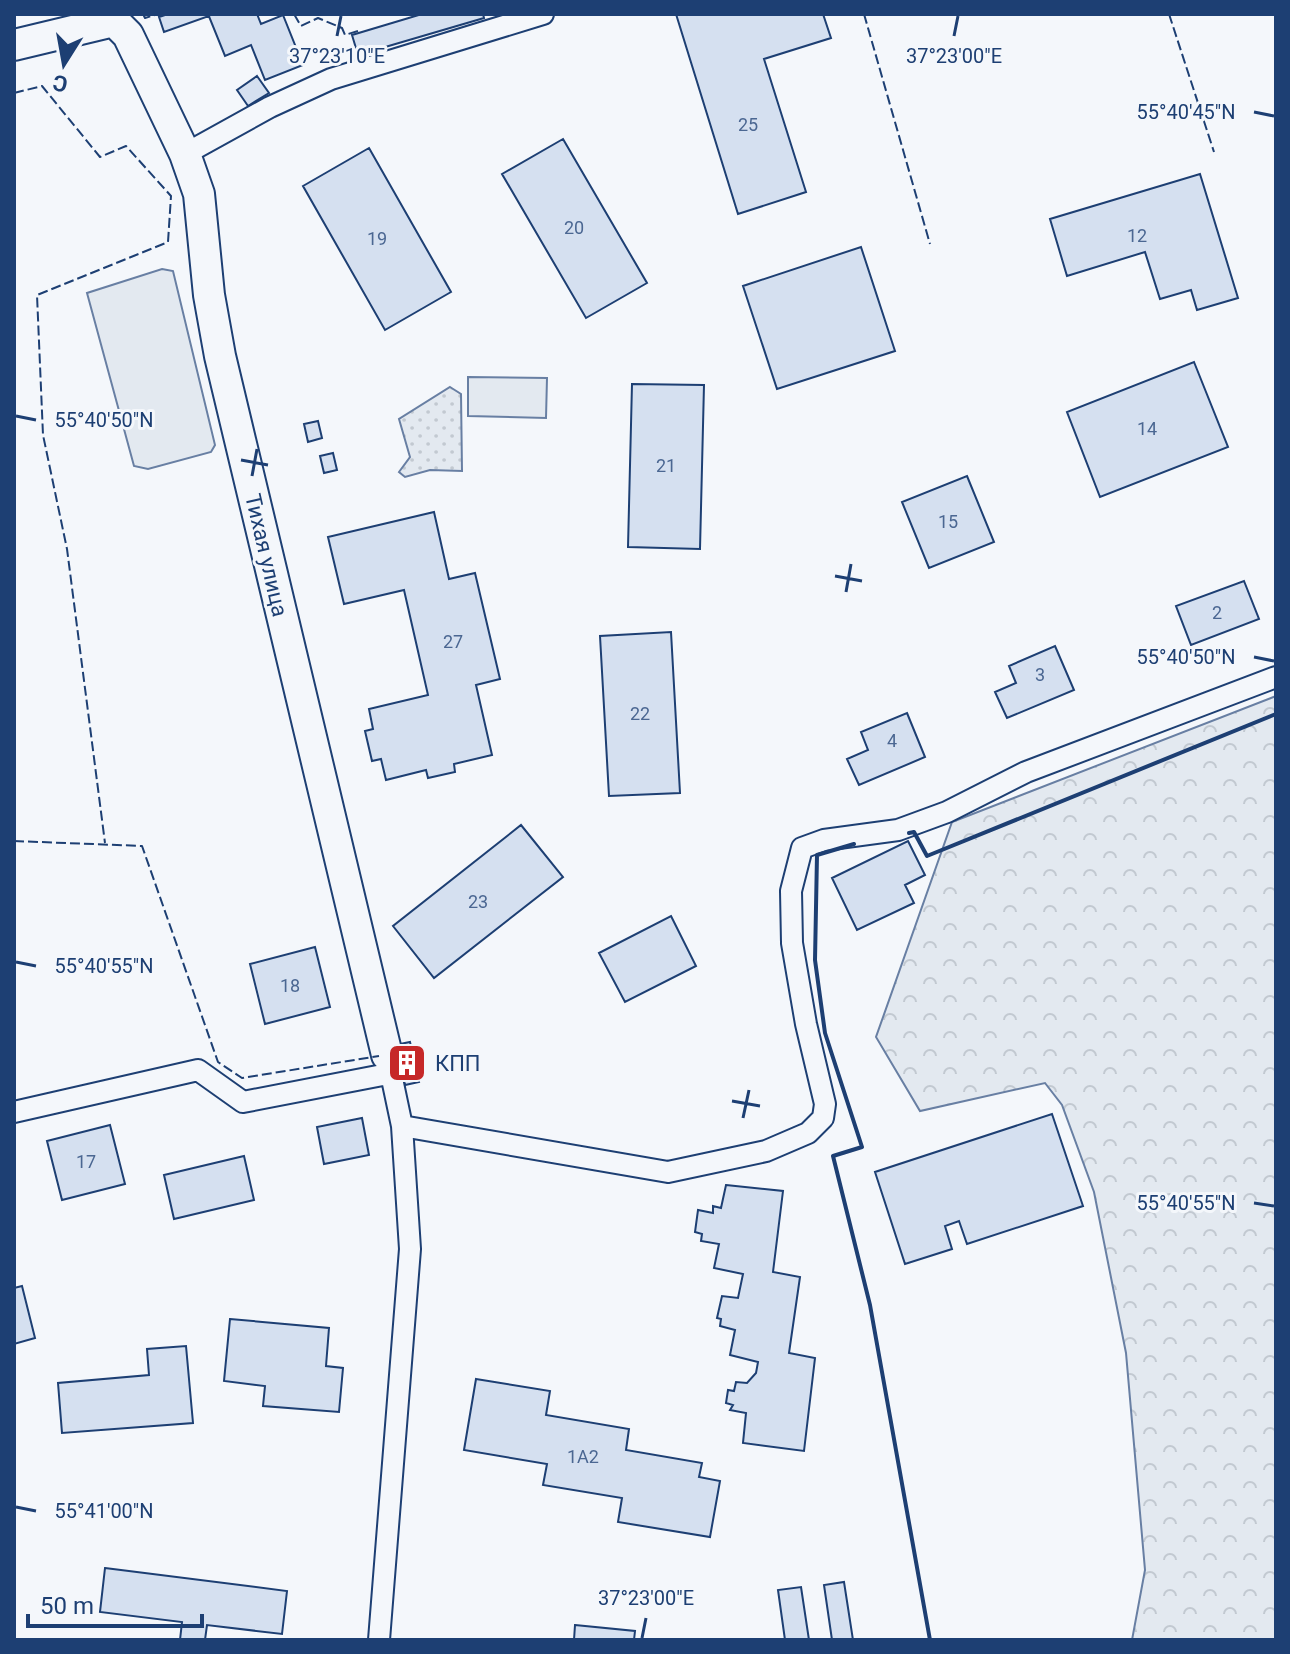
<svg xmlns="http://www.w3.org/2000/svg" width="1290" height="1654" viewBox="0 0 1290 1654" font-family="Roboto,sans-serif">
  <defs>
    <pattern id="grass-dots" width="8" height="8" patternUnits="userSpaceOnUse" patternTransform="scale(2)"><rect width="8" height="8" fill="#e3e9f0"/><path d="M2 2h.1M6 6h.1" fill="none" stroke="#c2c9d1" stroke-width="1.8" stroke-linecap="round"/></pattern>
    <pattern id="forest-crowns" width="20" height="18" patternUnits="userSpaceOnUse" patternTransform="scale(2)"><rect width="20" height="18" fill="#e3e9f0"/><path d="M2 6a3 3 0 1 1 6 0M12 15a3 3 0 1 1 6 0" fill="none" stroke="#c2c9d1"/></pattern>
  </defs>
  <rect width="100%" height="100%" fill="#f4f7fb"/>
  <!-- grass -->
  <path fill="url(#grass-dots)" stroke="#687fa3" stroke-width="2" d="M 450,387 L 461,394 L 462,471 L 430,470 L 405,477 L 399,472 L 410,457 L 399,419 Z"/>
  <!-- forest -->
  <path fill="url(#forest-crowns)" stroke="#687fa3" stroke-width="2" d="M 1276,696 L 1276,1640 L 1132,1640 L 1145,1570 L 1126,1353 L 1094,1192 L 1062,1105 L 1045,1083 L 920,1111 L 876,1037 L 952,822 Z"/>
  <!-- garden -->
  <path fill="#e3e9f0" stroke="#687fa3" stroke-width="2" d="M 162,269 L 173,271 L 215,445 L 211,452 L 148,469 L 134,466 L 87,293 Z
    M 468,377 L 547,378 L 546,418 L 468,416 Z"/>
  <!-- building -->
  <path fill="#d5e0f0" stroke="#1d3f73" stroke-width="2" d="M 168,14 L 208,14 L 209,16 L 164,32 L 159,17 Z
    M 208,14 L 257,14 L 261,24 L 283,15 L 303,65 L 265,80 L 251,45 L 225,56 Z
    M 422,14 L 483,14 L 484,18 L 358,55 L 352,35 Z
    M 676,14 L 823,14 L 831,38 L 764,59 L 806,192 L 738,214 Z
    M 257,76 L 269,93 L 248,106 L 237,90 Z
    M 563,139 L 647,283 L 586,318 L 502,174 Z
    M 369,148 L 451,292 L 385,330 L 303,186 Z
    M 1200,174 L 1238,298 L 1197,310 L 1191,290 L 1160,299 L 1145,252 L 1067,276 L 1050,219 Z
    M 861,247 L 895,351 L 777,389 L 743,286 Z
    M 1194,362 L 1228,447 L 1100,497 L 1067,412 Z
    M 632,384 L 704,385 L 700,549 L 628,547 Z
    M 318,421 L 322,438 L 308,442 L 304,424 Z
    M 333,453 L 337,470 L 324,473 L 320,456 Z
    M 967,476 L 994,542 L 929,568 L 902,502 Z
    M 434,512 L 449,579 L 475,573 L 500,679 L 476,685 L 492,755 L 454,764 L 455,772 L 428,778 L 426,770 L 386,780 L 381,759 L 372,761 L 365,731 L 373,729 L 369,709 L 428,695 L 404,590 L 344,604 L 328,537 Z
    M 1244,581 L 1259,619 L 1191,645 L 1176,606 Z
    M 671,632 L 680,793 L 609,796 L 600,636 Z
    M 1055,646 L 1074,690 L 1007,718 L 995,692 L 1016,683 L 1009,666 Z
    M 907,713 L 925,757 L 859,785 L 847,759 L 868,750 L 861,732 Z
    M 521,825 L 563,877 L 434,978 L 393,926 Z
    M 908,841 L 925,875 L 905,885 L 914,903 L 857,930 L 832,878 Z
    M 671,916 L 696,966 L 625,1002 L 599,953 Z
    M 315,947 L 330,1007 L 265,1024 L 250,964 Z
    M 410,1042 L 419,1082 L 405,1085 L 395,1045 Z
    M 1052,1114 L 1083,1206 L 967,1244 L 959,1221 L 945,1226 L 952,1249 L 905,1264 L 875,1172 Z
    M 362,1118 L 369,1155 L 324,1164 L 317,1127 Z
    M 110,1125 L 125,1184 L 62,1200 L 47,1141 Z
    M 244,1156 L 254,1200 L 174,1219 L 164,1175 Z
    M 726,1185 L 783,1191 L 773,1272 L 800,1277 L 789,1353 L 815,1358 L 804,1451 L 743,1443 L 746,1413 L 730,1410 L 733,1405 L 726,1403 L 728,1390 L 734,1391 L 736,1382 L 747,1383 L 756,1373 L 758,1362 L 730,1355 L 735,1330 L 720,1326 L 721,1319 L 717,1318 L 722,1296 L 738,1298 L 743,1274 L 714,1268 L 719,1244 L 701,1241 L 702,1234 L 695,1232 L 698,1210 L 713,1213 L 713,1206 L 721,1208 Z
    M 22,1286 L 35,1338 L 14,1344 L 14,1288 Z
    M 230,1319 L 329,1328 L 326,1366 L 343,1368 L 339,1412 L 263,1406 L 265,1386 L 224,1381 Z
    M 186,1346 L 193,1423 L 62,1433 L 58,1383 L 149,1375 L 147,1349 Z
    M 476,1379 L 550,1391 L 546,1415 L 629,1429 L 626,1450 L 702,1463 L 699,1477 L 720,1481 L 710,1537 L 618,1522 L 622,1498 L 543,1485 L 547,1464 L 464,1450 Z
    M 105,1568 L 287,1591 L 282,1634 L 207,1625 L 205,1640 L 180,1640 L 182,1622 L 100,1612 Z
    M 844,1582 L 853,1640 L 832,1640 L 824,1585 Z
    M 801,1587 L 809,1640 L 785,1640 L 778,1590 Z
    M 575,1625 L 635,1631 L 634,1640 L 574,1640 Z"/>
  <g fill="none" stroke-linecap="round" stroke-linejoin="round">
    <!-- street casing -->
    <g stroke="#1d3f73" stroke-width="24">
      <path id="street" d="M 185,154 L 270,107 L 331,79 L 543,14
        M 14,1112 L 198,1070 L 243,1102 L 393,1073
        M 402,1126 L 668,1172 L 766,1151 L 808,1133 L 823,1118 L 825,1104 L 806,1024 L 792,943 L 791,891 L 802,848 L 824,840 L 898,830 L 947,812 L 1026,772 L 1276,677
        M 379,1640 L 410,1249 L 402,1126 L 387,1055"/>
    </g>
    <!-- secondary casing -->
    <g stroke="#1d3f73" stroke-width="34">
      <path id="secondary" d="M 14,45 L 114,21 L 128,35 L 185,154 L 199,194 L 209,295 L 220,356 L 387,1055"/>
    </g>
    <!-- street -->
    <use href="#street" stroke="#f4f7fb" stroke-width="20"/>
    <!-- secondary -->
    <use href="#secondary" stroke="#f4f7fb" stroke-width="30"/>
    <!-- fence -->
    <path stroke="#1d3f73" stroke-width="2" stroke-dasharray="10 4" stroke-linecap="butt" d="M 143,14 L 145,18 L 158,14
      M 294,14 L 301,26 L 318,18 L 342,28 L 345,35 L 358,31
      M 864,14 L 930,244
      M 1169,14 L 1214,152
      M 14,93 L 42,86 L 100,157 L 126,146 L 171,196 L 168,242 L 37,295 L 43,435 L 67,549 L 105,843
      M 14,841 L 142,846 L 218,1062 L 242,1078 L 379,1056"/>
    <!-- wall -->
    <path stroke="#1d3f73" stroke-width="4" d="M 909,833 L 914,832 L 927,856 L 1276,714
      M 854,844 L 817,855 L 815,960 L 825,1033 L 862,1147 L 833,1156 L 870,1305 L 930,1640"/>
  </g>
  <!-- ticks -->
  <path fill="none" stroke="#1d3f73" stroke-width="3" d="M 337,36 L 341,16M 954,36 L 958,16M 1254,112 L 1274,116M 16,416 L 36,420M 241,460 L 268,465M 252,476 L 257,449M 835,576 L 862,581M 846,592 L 851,564M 1254,657 L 1274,661M 16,962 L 36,966M 732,1101 L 760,1106M 743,1118 L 749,1090M 1254,1203 L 1274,1206M 16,1507 L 36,1511M 642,1638 L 646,1618"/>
  <!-- icons -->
  <defs>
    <g id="building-square" transform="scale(2)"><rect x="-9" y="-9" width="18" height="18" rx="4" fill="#c62828" stroke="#f4f7fb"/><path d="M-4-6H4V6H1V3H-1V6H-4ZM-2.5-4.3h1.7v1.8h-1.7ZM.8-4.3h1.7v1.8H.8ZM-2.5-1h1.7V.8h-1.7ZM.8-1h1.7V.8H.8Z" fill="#fff"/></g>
  </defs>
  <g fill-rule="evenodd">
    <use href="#building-square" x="407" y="1063"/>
  </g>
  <g text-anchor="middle" stroke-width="6" stroke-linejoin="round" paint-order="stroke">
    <!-- number labels -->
    <g font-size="18" fill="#4b6792">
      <text x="748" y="131">25</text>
      <text x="574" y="234">20</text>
      <text x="1137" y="242">12</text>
      <text x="377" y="245">19</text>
      <text x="1147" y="435">14</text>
      <text x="666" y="472">21</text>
      <text x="948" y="528">15</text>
      <text x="1217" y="619">2</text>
      <text x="453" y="648">27</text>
      <text x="1040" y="681">3</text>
      <text x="640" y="720">22</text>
      <text x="892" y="747">4</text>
      <text x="478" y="908">23</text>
      <text x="290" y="992">18</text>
      <text x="86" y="1168">17</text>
      <text x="583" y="1463">1А2</text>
    </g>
    <!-- street labels -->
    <g font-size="22" fill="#1d3f73" stroke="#f4f7fb">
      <text transform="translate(267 555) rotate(77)" y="8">Тихая улица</text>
    </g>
    <!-- poi labels -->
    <g font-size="22" fill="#1d3f73" stroke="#f4f7fb" text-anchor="start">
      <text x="435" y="1071">КПП</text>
    </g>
  </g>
  <g font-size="20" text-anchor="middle" fill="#1d3f73" stroke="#f4f7fb" stroke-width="6" stroke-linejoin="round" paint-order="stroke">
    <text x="337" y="63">37°23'10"E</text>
    <text x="954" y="63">37°23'00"E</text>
    <text x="1186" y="119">55°40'45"N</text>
    <text x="104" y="427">55°40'50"N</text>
    <text x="1186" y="664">55°40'50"N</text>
    <text x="104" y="973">55°40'55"N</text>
    <text x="1186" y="1210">55°40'55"N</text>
    <text x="104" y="1518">55°41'00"N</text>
    <text x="646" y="1605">37°23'00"E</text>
  </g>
  <!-- border -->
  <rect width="1290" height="1654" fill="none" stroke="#1d3f73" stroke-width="32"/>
  <!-- north arrow -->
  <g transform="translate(64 64) rotate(191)" stroke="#f4f7fb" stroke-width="6" paint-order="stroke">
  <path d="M0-6L14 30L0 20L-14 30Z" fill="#1d3f73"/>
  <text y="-12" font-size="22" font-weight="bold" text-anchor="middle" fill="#1d3f73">С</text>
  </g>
  <!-- scale -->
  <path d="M28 1614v12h174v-12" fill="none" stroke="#1d3f73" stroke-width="4"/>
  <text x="40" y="1614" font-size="24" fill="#1d3f73" stroke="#f4f7fb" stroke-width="6" paint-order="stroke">50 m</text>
</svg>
